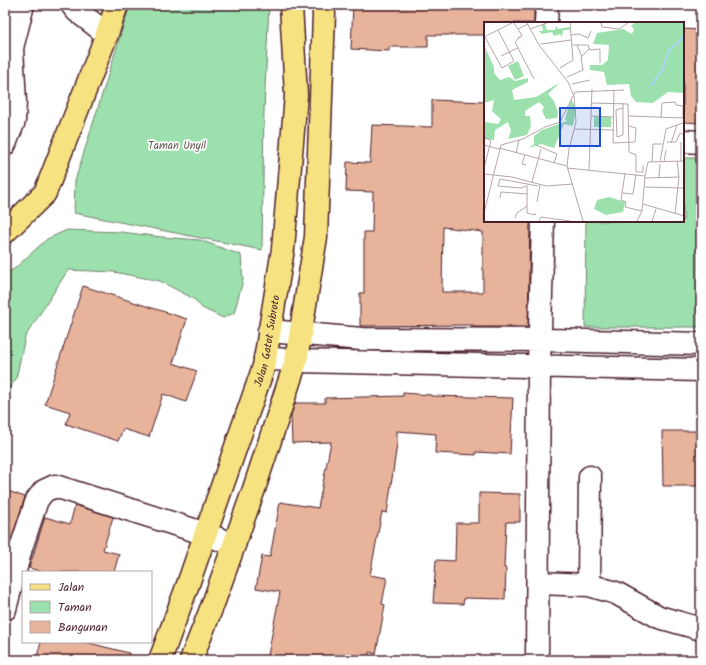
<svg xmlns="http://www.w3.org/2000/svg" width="706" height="665" viewBox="0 0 706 665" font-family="Kalam,sans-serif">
  <rect width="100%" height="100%" fill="#fff"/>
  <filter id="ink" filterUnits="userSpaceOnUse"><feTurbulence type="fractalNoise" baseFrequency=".025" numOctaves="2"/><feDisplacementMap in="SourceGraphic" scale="8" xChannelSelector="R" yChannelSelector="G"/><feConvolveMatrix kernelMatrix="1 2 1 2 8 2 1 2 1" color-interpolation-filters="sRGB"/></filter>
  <g filter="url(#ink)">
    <!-- green -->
    <path fill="#9ce1ad" stroke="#73806c" d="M 130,5 L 269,5 L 264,111 L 262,250 L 74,213 L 75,181 Z
      M 683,158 L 701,158 L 701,327 L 585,327 L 586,221 L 683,221 Z
      M 67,230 L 121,232 L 162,237 L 200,240 L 241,255 L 243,280 L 234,313 L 223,318 L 202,308 L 194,299 L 160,281 L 114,272 L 68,270 L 25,337 L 16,379 L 5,394 L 5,273 L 14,269 L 47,239 Z"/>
    <!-- building -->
    <path fill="#e7b39b" stroke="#4a1f2b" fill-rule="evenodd" d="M 353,5 L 534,5 L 534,23 L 485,23 L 485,35 L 428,35 L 428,47 L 389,47 L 389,51 L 351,49 Z
      M 683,29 L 701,30 L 701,123 L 683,122 Z
      M 432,100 L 485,102 L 485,221 L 530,221 L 528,327 L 474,327 L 474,325 L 360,326 L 360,293 L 364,293 L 364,232 L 372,232 L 373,192 L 346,191 L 347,162 L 370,163 L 372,125 L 432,127 ZM 443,227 L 483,232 L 483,292 L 442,292 Z
      M 83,286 L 187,319 L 173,363 L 197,371 L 186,402 L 163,394 L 149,437 L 123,429 L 118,441 L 66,424 L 70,412 L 45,404 Z
      M 403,393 L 431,395 L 431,396 L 513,398 L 510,454 L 476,452 L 476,455 L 435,453 L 436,434 L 397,431 L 397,444 L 387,513 L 382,512 L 370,575 L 387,578 L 382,604 L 385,605 L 376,654 L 369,652 L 368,660 L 267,660 L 280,592 L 256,588 L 262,556 L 270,557 L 280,502 L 318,508 L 331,442 L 292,443 L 291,415 L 295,403 L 325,403 L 325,398 L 403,396 Z
      M 662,431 L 701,431 L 701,486 L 663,486 Z
      M 5,490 L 25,497 L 5,560 Z
      M 479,493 L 520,494 L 520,522 L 506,522 L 504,568 L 506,568 L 505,599 L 464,598 L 463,604 L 433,603 L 436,560 L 455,561 L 456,523 L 479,523 Z
      M 75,505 L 113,517 L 103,550 L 119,554 L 114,572 L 43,572 L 29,568 L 45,517 L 70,524 Z
      M 41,642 L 85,642 L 129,653 L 128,660 L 36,660 Z"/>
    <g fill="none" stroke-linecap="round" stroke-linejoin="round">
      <!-- minor casing -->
      <g stroke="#4a1f2b" stroke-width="25">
        <path id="minor" d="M 72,5 L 77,11 L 107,34
          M 546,23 L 547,5
          M 683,141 L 701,142
          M 5,144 L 14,121 L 15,102 L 12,48 L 23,5
          M 269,331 L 362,339 L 550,340 L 701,344
          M 265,358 L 296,361 L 701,370
          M 538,583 L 589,585 L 616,593 L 659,617 L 701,629
          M 589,585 L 590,477
          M 5,609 L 21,548 L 37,500 L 44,491 L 55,486 L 206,534 L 234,545
          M 537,660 L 539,366 L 543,221"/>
      </g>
      <!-- major casing -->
      <g stroke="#4a1f2b" stroke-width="25">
        <path id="major" d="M 5,232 L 45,193 L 107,34 L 117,5"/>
      </g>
      <!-- highway casing -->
      <g stroke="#4a1f2b" stroke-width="25">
        <g id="highway">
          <path id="s1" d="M 160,660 L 187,587 L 264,366 L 283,249 L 296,95 L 291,5"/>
          <path d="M 191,660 L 213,604 L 254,489 L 296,361 L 316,237 L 324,14 L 323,5"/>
        </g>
      </g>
      <!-- minor -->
      <use href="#minor" stroke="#fff" stroke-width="22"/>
      <!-- major -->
      <use href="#major" stroke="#f7e281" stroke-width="22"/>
      <!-- highway -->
      <use href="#highway" stroke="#f7e281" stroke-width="22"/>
    </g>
  </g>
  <g text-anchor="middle" stroke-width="3.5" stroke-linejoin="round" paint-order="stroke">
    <!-- park labels -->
    <g font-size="11" fill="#635952" stroke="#fff">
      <text x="177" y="149">Taman Unyil</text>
    </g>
    <!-- street labels -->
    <g font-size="11" fill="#4a1f2b" stroke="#fff">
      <text dy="4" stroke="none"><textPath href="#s1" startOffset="337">Jalan Gatot Subroto</textPath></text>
    </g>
  </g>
  <!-- overview -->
  <g transform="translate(484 22)">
    <rect width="200" height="200" fill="#fff"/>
    <path d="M 150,1 L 200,1 L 200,71 L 184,70 L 169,81 L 152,80 L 147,74 L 145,62 L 123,63 L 120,50 L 106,48 L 106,43 L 118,43 L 124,38 L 125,23 L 109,22 L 113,11 L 139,7 L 148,12 L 150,7 L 147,4 ZM 61,2 L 63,8 L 71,8 L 72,4 L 74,7 L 85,5 L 86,8 L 79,8 L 78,15 L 76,12 L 70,14 L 68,10 L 58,12 L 55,9 L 59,9 L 58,3 ZM 0,23 L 10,45 L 10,51 L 16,58 L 25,55 L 31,59 L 44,56 L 44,60 L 28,68 L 30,78 L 52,75 L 75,61 L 64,72 L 70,79 L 74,90 L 73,96 L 62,97 L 58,89 L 60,85 L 55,80 L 41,89 L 41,94 L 46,94 L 47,104 L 43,113 L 24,117 L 27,109 L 24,100 L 11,108 L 10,118 L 0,117 L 1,100 L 14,102 L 17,97 L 8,89 L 10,78 L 0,81 ZM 34,39 L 40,54 L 31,58 L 24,44 ZM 87,77 L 92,86 L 89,104 L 80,102 L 70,126 L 57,122 L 45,126 L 50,122 L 50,114 L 58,108 L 83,99 L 81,97 ZM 110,95 L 127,95 L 127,105 L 110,105 ZM 125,175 L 141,180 L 139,190 L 122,193 L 110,187 L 113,178 Z" fill="#9ce1ad"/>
    <path fill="none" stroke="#acd4f7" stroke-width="2" d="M 167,64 L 178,48 L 185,28 L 200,15"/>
    <path fill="none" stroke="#b7a5aa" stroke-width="1" d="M 30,1 L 34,7 L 44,2M 43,1 L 55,23 L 84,60 L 90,74 L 92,100 L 85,127 L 83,144 L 99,199M 117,1 L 118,5 L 135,7 L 144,1M 46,7 L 63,1M 14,8 L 30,39 L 18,46 L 1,15 L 2,14 L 28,1M 87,13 L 95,12 L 104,16 L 107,9M 34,16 L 38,14 L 34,7M 57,22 L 87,18M 88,23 L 104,23 L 106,28 L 116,27 L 116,41M 93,23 L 98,35M 34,26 L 50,57M 17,34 L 34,26 L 31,20 L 36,15M 76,46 L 89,38 L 86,1M 83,55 L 99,48 L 97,35 L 105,27M 88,62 L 106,58M 130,68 L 129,121 L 151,120 L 152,106 L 145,104M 91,70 L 140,68M 108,81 L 144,82 L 145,130 L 152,133 L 152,150 L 159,150 L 159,143M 139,86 L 132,88 L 133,115 L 139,113 L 139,81M 107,94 L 129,95M 145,94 L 199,96 L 199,84 L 192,83 L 191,80 L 178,81 L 177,95M 91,107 L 130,108M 0,115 L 7,119 L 0,146M 183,120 L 192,120 L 196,111 L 200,113M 197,120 L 197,139M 187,121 L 193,103 L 199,101M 0,123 L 15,127M 52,123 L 73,132 L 70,141M 15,126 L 83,144M 32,131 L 35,118M 41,133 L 38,142 L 42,143M 193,139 L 195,155M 168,140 L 169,122 L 178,122M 176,140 L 182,107 L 193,103M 180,140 L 182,128M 83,146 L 161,154 L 158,189 L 153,199M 105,148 L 108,67M 141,151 L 137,178 L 142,180 L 141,185 L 158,189M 0,152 L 28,155 L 62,164 L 89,162M 161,154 L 164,140 L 200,139M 175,155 L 176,142M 161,156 L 195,155 L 191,192M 48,160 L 57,127M 43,163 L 43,191 L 51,193 L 52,191M 42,164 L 37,166 L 14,164 L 16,157 L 54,164M 161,165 L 200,166M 138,171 L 149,172 L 152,152M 16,176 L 17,170 L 44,172M 53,180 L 56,163M 159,182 L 200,194M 0,191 L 17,123 L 39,117 L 61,105 L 76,100 L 91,70M 31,196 L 33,191 L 43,184M 55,199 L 57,195 L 86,199M 168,199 L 172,187"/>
    <path fill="#1d4ed8" fill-opacity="0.15" stroke="#1d4ed8" stroke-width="2" d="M 76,86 L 116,86 L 116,124 L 76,124 Z"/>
    <rect width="200" height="200" fill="none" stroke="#4a1f2b" stroke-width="2"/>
  </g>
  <!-- margin -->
  <rect width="706" height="665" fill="none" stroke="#fff" stroke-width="20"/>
  <rect x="10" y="10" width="686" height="645" fill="none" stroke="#4a1f2b" stroke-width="1.5" filter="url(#ink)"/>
  <!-- legend -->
  <rect x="22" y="571" width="130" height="72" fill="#ffffff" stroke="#b7a5aa"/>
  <rect x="30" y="584" width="20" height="6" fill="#f7e281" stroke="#b7a5aa"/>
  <text x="58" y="591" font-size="12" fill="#4a1f2b">Jalan</text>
  <rect x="30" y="601" width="20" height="12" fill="#9ce1ad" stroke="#b7a5aa"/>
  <text x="58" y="611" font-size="12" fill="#4a1f2b">Taman</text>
  <rect x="30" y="621" width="20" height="12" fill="#e7b39b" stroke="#b7a5aa"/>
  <text x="58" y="631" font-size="12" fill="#4a1f2b">Bangunan</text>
</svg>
